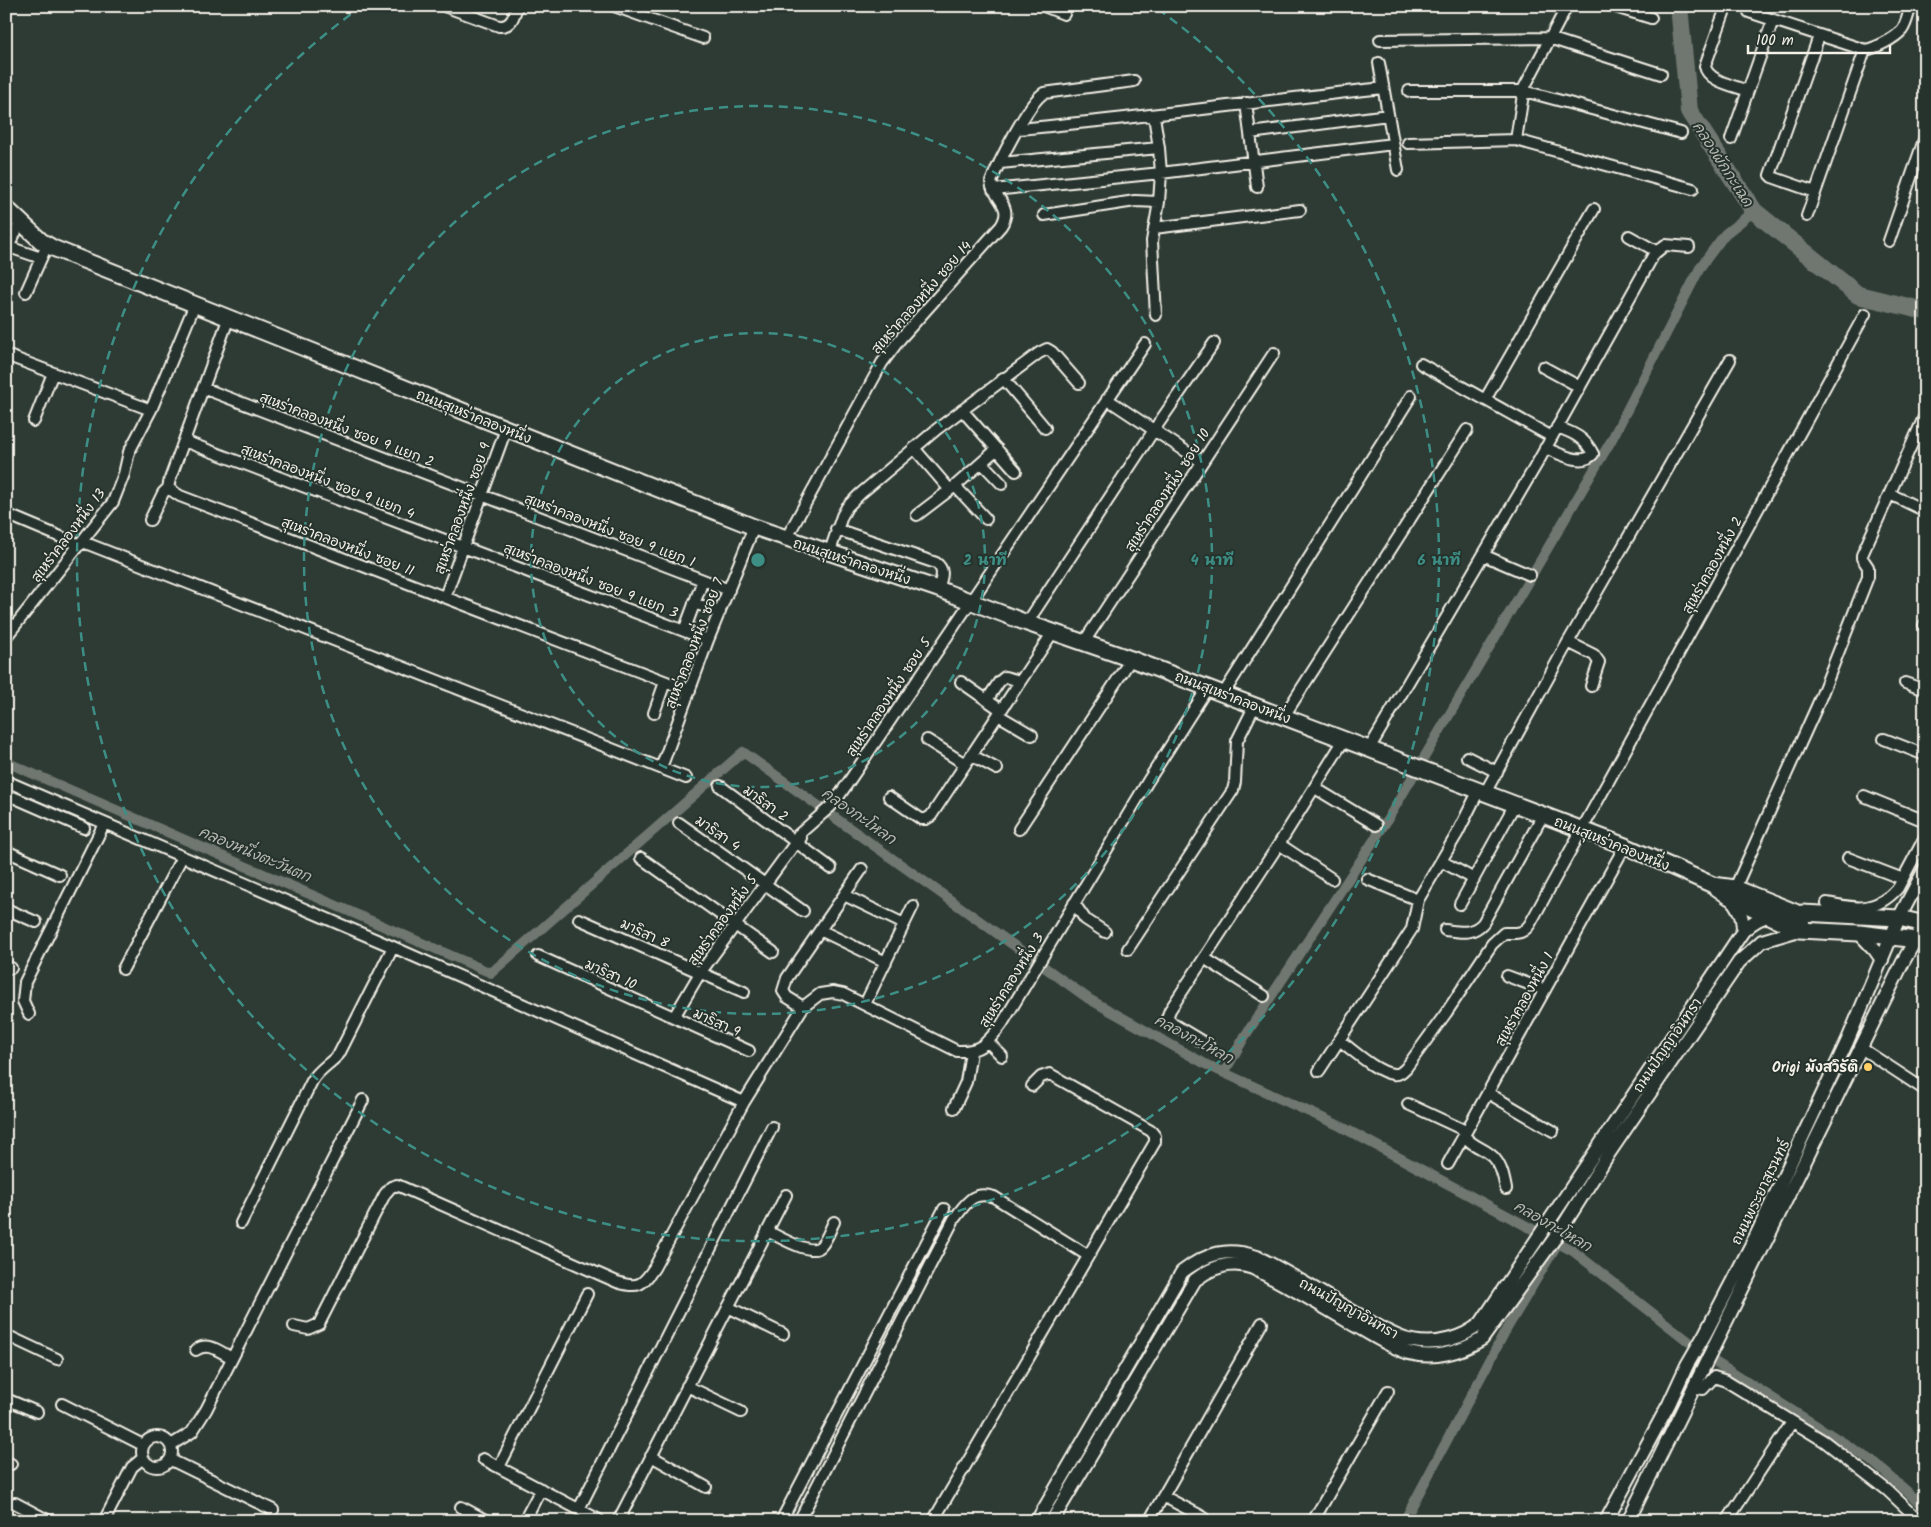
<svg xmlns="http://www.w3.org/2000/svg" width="1931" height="1527" viewBox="0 0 1931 1527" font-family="Kalam,'Playpen Sans Thai',sans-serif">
  <rect width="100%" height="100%" fill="#2e3b34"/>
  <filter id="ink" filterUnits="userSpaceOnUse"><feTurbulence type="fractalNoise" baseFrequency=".02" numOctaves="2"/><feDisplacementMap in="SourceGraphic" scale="10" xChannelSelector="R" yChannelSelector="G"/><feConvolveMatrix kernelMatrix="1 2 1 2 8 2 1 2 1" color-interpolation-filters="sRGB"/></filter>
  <g filter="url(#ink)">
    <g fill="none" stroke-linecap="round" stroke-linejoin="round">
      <!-- canal -->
      <path stroke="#6f7770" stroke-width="10" d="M 6,762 L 491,973 L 743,752 L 1089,999 L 1209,1066 L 1340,1126 L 1573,1251 L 1715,1362 L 1871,1460 L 1925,1507
        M 1224,1073 L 1245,1036 L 1386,822 L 1611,441 L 1701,266 L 1725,234 L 1754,211
        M 1404,1521 L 1506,1330 L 1558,1243"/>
      <!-- river -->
      <path stroke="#6f7770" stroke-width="18" d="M 1679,6 L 1689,111 L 1754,211 L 1858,295 L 1925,311"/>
      <!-- minor casing -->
      <g stroke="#f4f1e8" stroke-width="14">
        <path id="minor" d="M 444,6 L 499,26 C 511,27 514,17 517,6
          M 614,6 L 703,38
          M 1044,6 L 1064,14
          M 1612,6 L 1651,18
          M 1749,12 L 1865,50 C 1876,48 1894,39 1902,30 C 1907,23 1908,14 1911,6
          M 1724,13 L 1705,66 C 1707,81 1735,86 1748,91
          M 1380,40 L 1549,38 L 1661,74
          M 1379,63 L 1398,170
          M 1409,91 L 1524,91 L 1681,133
          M 1246,103 L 1257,187
          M 1154,116 L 1159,148 L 1161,173 L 1159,202 L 1152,241 L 1156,315
          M 1018,129 C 1140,118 1261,101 1383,88
          M 1250,133 L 1388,115
          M 1731,139 L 1773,20
          M 1516,140 L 1524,88 L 1567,6
          M 1408,143 L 1516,140 L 1693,189
          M 1000,163 L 1159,148
          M 993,190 L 1161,173 L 1393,144
          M 1815,192 L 1772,177 L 1770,175 L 1819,36
          M 1044,215 L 1135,201 L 1159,202
          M 1807,216 L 1865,50
          M 1154,228 L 1300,210
          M 1629,236 L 1656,251
          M 1889,241 L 1925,137
          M 6,246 L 41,258
          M 8,247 L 21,222
          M 26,292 L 47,245
          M 6,355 L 151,410
          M 1421,364 L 1552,437
          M 1543,367 L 1580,387
          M 1003,378 L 1045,428
          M 203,388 L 729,590
          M 1107,399 L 1202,462
          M 1485,400 L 1594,209
          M 962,410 L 1016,471
          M 34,421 L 53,373
          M 184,441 L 708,640
          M 914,448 L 950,490
          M 1545,448 C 1559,453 1582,467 1593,454 C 1585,438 1574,433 1557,427
          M 982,463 L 1002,484
          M 955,486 L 986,519
          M 168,488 L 180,496 L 690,691
          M 168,488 L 170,479 L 229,317
          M 1890,494 L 1921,509
          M 6,514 L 80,545
          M 917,515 L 955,486 L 997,449
          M 150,520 L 163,493 L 168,488
          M 836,529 L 936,563 C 946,570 941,579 938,589
          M 786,539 L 882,363 L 900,339 L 1001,226 C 1012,209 1000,202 992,187 L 991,182 C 998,164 1029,101 1044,93 L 1134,81
          M 83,542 L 686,778
          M 829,554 L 842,516 L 847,507 L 860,494 L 937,429 L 1039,353 L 1047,349 L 1052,352 L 1079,383
          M 1483,555 L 1530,575
          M 445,597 L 506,429
          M 694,603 L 720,612
          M 1027,623 L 1154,430 L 1214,343
          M 1924,625 L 1925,626
          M 684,631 L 703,580
          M 6,637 L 113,502 L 124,474 L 129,452 L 151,410 L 195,304
          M 1084,642 L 1274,353
          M 1568,642 L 1594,655 L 1599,662 L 1591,686
          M 961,682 L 1001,710
          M 1905,683 L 1925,690
          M 1224,693 L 1411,396
          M 987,700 L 999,682 L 1005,677 L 1020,681
          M 654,713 L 665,682
          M 998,715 L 1032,735
          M 1284,716 L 1467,430
          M 1884,739 L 1925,755
          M 927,740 L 965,764
          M 1369,749 L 1539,460 L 1654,254 L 1665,245 L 1689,247
          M 971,755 L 997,769
          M 1467,757 L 1497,772
          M 661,768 L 708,640 L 754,527
          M 6,781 L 393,947 L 744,1102
          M 720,786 L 831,868
          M 1315,788 L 1376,825
          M 1485,793 L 1563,651 L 1730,360
          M 6,794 L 84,828
          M 1864,796 L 1925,821
          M 889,797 L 921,819 L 926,819 L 931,816 L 1053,632
          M 679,823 L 803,911
          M 1019,829 L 1131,659
          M 796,842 L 798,835 L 830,807 L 839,796 L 1145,344
          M 1279,844 L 1332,879
          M 6,851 L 60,875
          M 641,858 L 773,952
          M 1848,858 L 1903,879
          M 1441,861 L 1474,879
          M 1367,879 L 1418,900
          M 1735,888 L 1818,704 L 1868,577 L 1868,567 L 1862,558 L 1862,555 L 1925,415
          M 844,895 L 904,924
          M 1074,903 L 1085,919 L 1105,932
          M 1827,903 C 1857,909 1875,913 1898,888 L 1925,837
          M 1460,904 L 1515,804
          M 6,909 L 36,922
          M 579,919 L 744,992
          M 820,930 L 886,962
          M 1445,930 C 1461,932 1472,935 1483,923 L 1543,815
          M 1128,949 L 1233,790 L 1235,782 L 1237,741 L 1255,705
          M 538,956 L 749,1051
          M 1204,958 L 1264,996
          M 6,966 L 11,968
          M 123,969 L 182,857
          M 1507,976 L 1545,990
          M 865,1004 L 913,906
          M 803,1007 L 787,997 L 783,991 L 787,978 L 862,869
          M 29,1014 L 23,1001 L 25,982 L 104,824
          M 674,1017 L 700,973 L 796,842 L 801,838
          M 1339,1040 C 1353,1050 1376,1072 1393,1074 C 1399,1075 1402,1072 1406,1068 L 1446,1013 L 1492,944 L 1504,933 C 1517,933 1522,935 1530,924 L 1865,314
          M 987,1041 L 1002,1056
          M 1208,1045 L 1173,1024 L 1167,1018 L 1170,1010 L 1279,844 L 1344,740
          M 1861,1048 L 1925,1090
          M 1319,1071 L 1412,929 L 1418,900 L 1457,834 L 1479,790
          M 1488,1093 L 1553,1131
          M 1408,1104 L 1466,1131
          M 954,1108 L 966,1082 L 971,1052
          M 1464,1135 C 1471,1147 1487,1148 1495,1159 C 1502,1167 1504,1179 1506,1189
          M 1448,1164 L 1625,846
          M 241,1223 L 312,1081 C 319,1069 330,1064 339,1054 L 393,947
          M 767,1231 C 778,1236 812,1257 821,1246 C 827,1240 830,1229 834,1222
          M 728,1307 L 783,1334
          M 294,1326 L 308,1329 L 319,1324 L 385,1194 L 391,1187 L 397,1185 L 617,1282 C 638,1289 643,1285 654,1268 L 744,1102 L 803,1007 L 820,994 L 833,992 L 843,994 L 957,1051 C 981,1052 987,1043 1002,1024 L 1148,781 L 1208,687
          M 6,1335 L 57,1359
          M 196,1350 C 208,1341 220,1352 232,1358
          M 687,1386 L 741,1412
          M 1694,1387 L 1703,1389 L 1714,1377 L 1726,1381 L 1824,1441 L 1887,1490 L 1920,1521
          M 6,1399 L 37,1412
          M 62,1404 L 143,1445
          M142 1452a15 15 0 1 1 30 0a15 15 0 1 1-30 0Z
          M 171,1445 L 192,1432 L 206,1410 L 363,1100
          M 651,1456 L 706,1487
          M 483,1459 L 599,1520
          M 171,1460 L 273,1510
          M 6,1462 L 11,1464
          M 499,1467 L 587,1294
          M 1163,1496 L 1203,1517
          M 15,1503 L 49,1521
          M 461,1507 L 487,1521
          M 579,1509 L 772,1127
          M 104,1521 L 132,1467 L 143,1458
          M 524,1521 L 541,1489
          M 618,1521 L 786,1195
          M 781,1521 L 944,1209
          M 799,1521 L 954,1219 C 966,1204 972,1190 994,1197 L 1087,1255
          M 933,1521 L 1155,1142 L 1155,1136 L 1151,1131 L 1050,1074 L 1041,1077 L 1032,1086
          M 1149,1521 L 1262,1323
          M 1313,1521 L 1388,1391
          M 1727,1521 L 1792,1422"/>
      </g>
      <!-- tertiary casing -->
      <g stroke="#f4f1e8" stroke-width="16">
        <path id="tertiary" d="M 1730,897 C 1739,908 1743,916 1743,931
          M 1859,933 L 1875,950 L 1882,960
          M 1037,1521 L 1182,1272 C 1207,1253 1227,1247 1257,1257 C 1291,1274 1324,1295 1357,1314 C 1373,1323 1395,1338 1413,1341 C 1436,1346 1464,1338 1481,1323 L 1743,931 C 1752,922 1761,916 1774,915
          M 1052,1521 L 1195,1280 C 1213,1266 1232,1260 1253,1268 C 1288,1285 1321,1305 1354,1325 C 1371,1334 1390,1347 1409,1353 C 1434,1360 1461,1352 1482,1339 L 1560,1231 L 1609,1153 L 1739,962 L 1762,941 L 1799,930
          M 1606,1521 L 1669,1404 L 1687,1365 L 1705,1334 L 1756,1236 L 1847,1042 L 1899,918 L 1925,869
          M 1628,1521 L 1903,962 L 1925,922"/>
      </g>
      <!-- secondary casing -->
      <g stroke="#f4f1e8" stroke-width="19">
        <path id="secondary" d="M 6,208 L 41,241 L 53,248 L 754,527 L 938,589 L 1027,623 L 1131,659 L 1625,846 L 1713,885 L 1735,888 L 1795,912 L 1800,917 L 1802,925 L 1799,930
          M 1713,885 L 1730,897 L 1799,930 L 1859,933 L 1925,941
          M 1802,913 L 1899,918 L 1925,924"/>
      </g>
      <!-- minor -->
      <use href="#minor" stroke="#26332d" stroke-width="10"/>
      <!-- tertiary -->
      <use href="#tertiary" stroke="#26332d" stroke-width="12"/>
      <!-- secondary -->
      <use href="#secondary" stroke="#26332d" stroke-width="15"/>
    </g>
  </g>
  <!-- distance rings -->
  <g fill="none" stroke="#3d8f86" stroke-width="2.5" stroke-dasharray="9 6">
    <circle cx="758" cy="560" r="227"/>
    <circle cx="758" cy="560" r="454"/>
    <path d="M1158 9A681 681 0 1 1 358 9"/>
  </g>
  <!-- markers -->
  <circle fill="#ffd166" stroke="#26332d" stroke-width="2" cx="1868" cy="1067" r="5"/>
  <g text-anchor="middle" stroke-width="4" stroke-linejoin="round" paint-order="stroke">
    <!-- street labels -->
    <g font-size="14" fill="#f4f1e8" stroke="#26332d">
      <text transform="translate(921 297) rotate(-49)" y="5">สุเหร่าคลองหนึ่ง ซอย 14</text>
      <text transform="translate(474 416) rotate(22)" y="5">ถนนสุเหร่าคลองหนึ่ง</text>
      <text transform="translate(347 429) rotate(21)" y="5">สุเหร่าคลองหนึ่ง ซอย 9 แยก 2</text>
      <text transform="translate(328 481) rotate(21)" y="5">สุเหร่าคลองหนึ่ง ซอย 9 แยก 4</text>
      <text transform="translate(1167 490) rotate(-57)" y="5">สุเหร่าคลองหนึ่ง ซอย 10</text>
      <text transform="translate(462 508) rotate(-70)" y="5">สุเหร่าคลองหนึ่ง ซอย 9</text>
      <text transform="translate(610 530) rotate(21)" y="5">สุเหร่าคลองหนึ่ง ซอย 9 แยก 1</text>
      <text transform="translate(68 535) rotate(-53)" y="5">สุเหร่าคลองหนึ่ง 13</text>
      <text transform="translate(348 546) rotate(21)" y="5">สุเหร่าคลองหนึ่ง ซอย 11</text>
      <text transform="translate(852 561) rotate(18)" y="5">ถนนสุเหร่าคลองหนึ่ง</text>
      <text transform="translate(1712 565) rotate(-61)" y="5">สุเหร่าคลองหนึ่ง 2</text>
      <text transform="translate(591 580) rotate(21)" y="5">สุเหร่าคลองหนึ่ง ซอย 9 แยก 3</text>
      <text transform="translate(694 643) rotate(-69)" y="5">สุเหร่าคลองหนึ่ง ซอย 7</text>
      <text transform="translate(888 697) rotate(-56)" y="5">สุเหร่าคลองหนึ่ง ซอย 5</text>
      <text transform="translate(1233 697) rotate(21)" y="5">ถนนสุเหร่าคลองหนึ่ง</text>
      <text transform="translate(766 803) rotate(36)" y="5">มาริสา 2</text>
      <text transform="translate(718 833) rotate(35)" y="5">มาริสา 4</text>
      <text transform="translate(1612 843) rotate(22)" y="5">ถนนสุเหร่าคลองหนึ่ง</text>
      <text transform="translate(722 920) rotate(-54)" y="5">สุเหร่าคลองหนึ่ง 5</text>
      <text transform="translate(645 933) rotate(24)" y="5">มาริสา 8</text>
      <text transform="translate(611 974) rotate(24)" y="5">มาริสา 10</text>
      <text transform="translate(1011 980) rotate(-58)" y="5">สุเหร่าคลองหนึ่ง 3</text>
      <text transform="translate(1524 999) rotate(-61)" y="5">สุเหร่าคลองหนึ่ง 1</text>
      <text transform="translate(717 1022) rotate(24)" y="5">มาริสา 9</text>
      <text transform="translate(1667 1045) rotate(-56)" y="5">ถนนปัญญาอินทรา</text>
      <text transform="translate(1760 1192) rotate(-64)" y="5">ถนนพระยาสุเรนทร์</text>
      <text transform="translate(1349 1308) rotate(29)" y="5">ถนนปัญญาอินทรา</text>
    </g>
    <!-- poi labels -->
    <g font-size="14" font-weight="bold" fill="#f4f1e8" stroke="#26332d" text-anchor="end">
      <text x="1858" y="1072">Origi มังสวิรัติ</text>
    </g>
    <!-- water labels -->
    <g font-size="15" font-style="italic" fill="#b8bab2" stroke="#26332d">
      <text transform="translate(1723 164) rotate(57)" y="5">คลองผักกะเฉด</text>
      <text transform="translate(859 816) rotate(35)" y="5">คลองกะโหลก</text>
      <text transform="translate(255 854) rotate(23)" y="5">คลองหนึ่งตะวันตก</text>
      <text transform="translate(1194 1039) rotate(28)" y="5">คลองกะโหลก</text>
      <text transform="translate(1553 1226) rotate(30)" y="5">คลองกะโหลก</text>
    </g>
  </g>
  <circle cx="758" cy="560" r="8" fill="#3d8f86" stroke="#26332d" stroke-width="2.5"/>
  <g font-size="15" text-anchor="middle" font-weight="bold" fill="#3d8f86" stroke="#26332d" stroke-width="4" stroke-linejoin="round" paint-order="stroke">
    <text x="985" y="565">2 นาที</text>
    <text x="1212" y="565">4 นาที</text>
    <text x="1439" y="565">6 นาที</text>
  </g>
  <!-- margin -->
  <rect width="1931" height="1527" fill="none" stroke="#26332d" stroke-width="25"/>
  <rect x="12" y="12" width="1906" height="1502" fill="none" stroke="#f4f1e8" stroke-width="2" filter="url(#ink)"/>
  <!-- scale -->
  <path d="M1748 45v8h142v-8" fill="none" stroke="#f4f1e8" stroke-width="2.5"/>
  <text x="1756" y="45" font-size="15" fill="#f4f1e8" stroke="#26332d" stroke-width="4" paint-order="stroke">100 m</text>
</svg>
